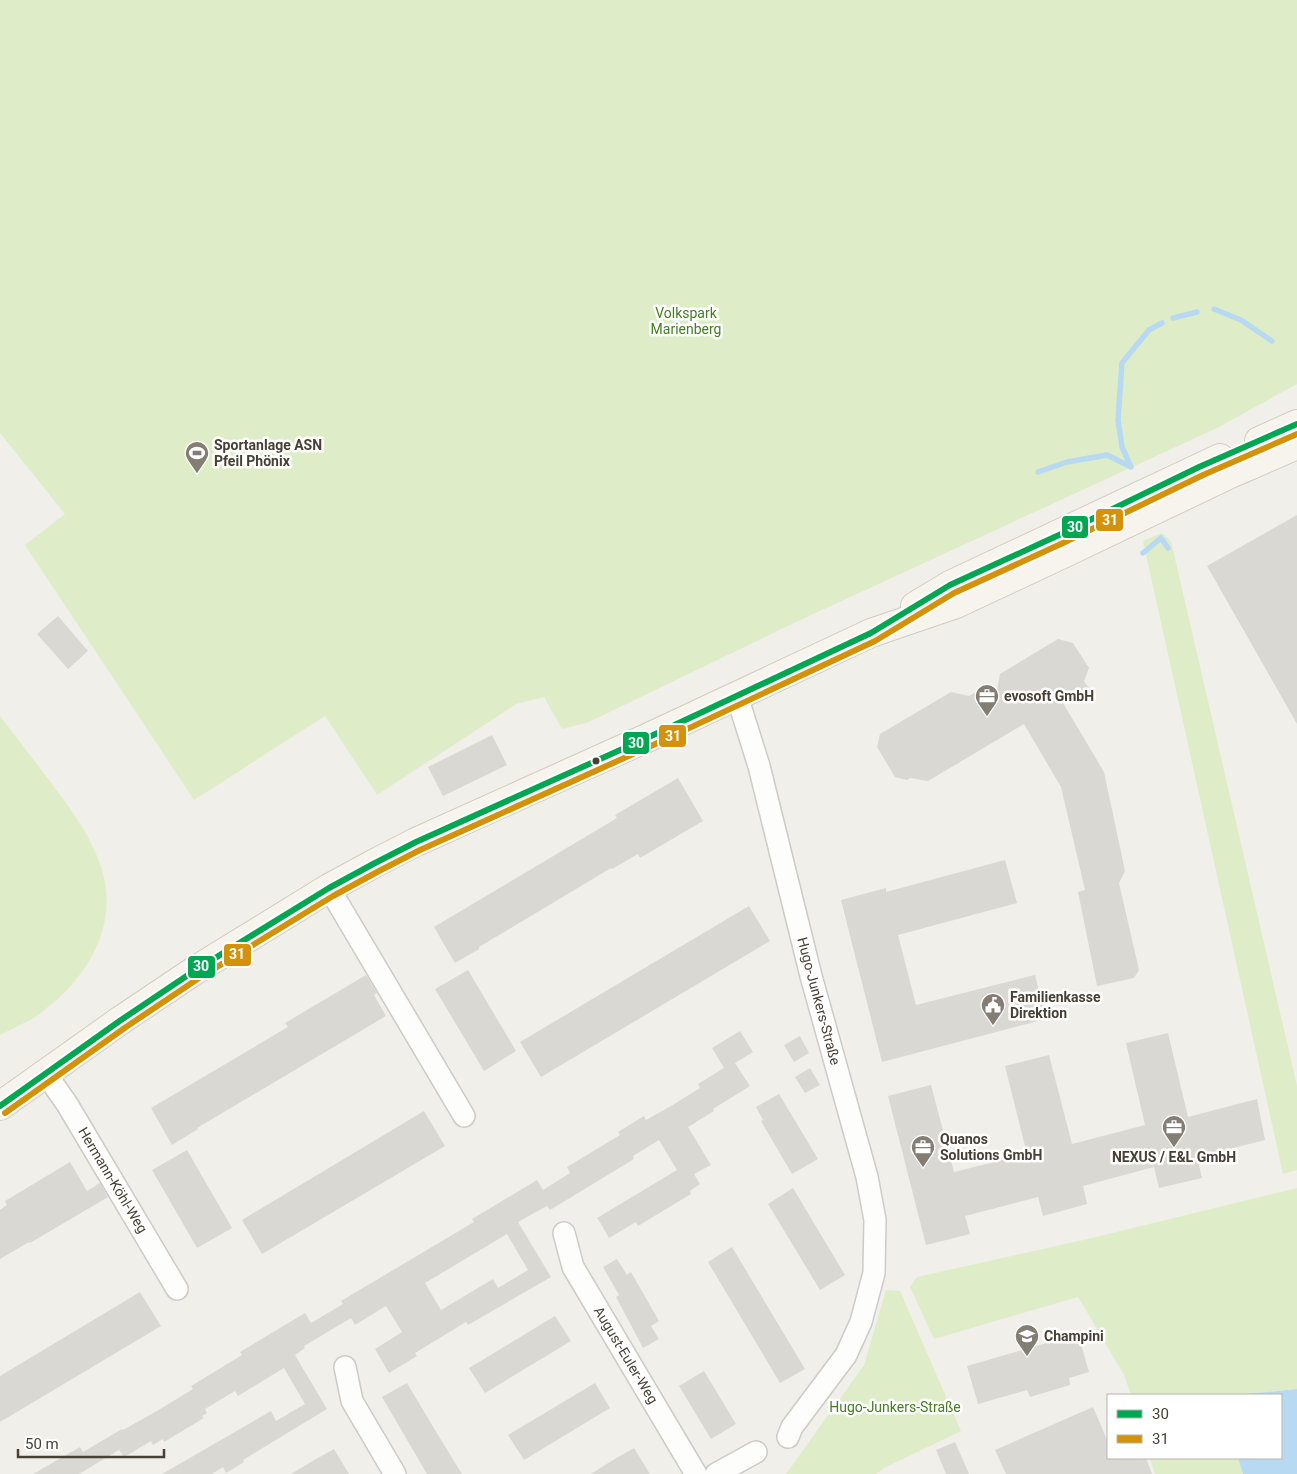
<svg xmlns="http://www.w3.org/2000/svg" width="1297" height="1474" viewBox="0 0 1297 1474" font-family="Roboto,sans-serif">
  <rect width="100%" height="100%" fill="#f0efea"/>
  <!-- green -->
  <path fill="#deedc8" d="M 0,0 L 1297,0 L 1297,384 L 1217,428 L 796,622 L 589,722 L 562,729 L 544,697 L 516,704 L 377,795 L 325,716 L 194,800 L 25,545 L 65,514 L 0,433 Z
    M 1162,533 L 1171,541 L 1297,1086 L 1297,1170 L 1283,1174 L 1143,541 Z
    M 0,716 C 15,736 31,756 46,776 C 67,804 90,833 101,867 C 119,920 92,970 52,1004 C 46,1008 40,1014 34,1018 C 23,1024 11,1029 0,1035 Z
    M 1297,1188 L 1297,1389 L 1235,1395 L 1131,1395 L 1124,1375 L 1078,1297 L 934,1339 L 910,1287 L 917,1277 L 1092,1238 Z
    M 886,1290 L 900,1291 L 961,1431 L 884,1468 L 876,1474 L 786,1474 L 864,1365 Z
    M 1150,1458 L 1238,1458 L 1243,1474 L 1155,1474 Z"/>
  <!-- water -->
  <path fill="#b7daf2" d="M 1297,1389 L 1297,1474 L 1243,1474 L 1238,1458 L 1281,1458 L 1281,1395 L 1236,1395 Z"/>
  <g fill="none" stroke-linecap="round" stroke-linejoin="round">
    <!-- stream -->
    <path stroke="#b7daf2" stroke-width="5.5" d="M 1214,309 L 1241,320 L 1272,341
      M 1173,318 L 1197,312
      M 1131,467 L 1122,447 L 1118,420 L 1122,363 L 1149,330 L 1162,323
      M 1038,472 L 1067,462 L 1107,455 L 1131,467
      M 1143,553 L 1161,538 L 1168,548"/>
  </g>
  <!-- building -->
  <path fill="#dad8d2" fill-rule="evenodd" d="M 1297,515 L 1297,724 L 1207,566 Z
    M 58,616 L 88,651 L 68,669 L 37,634 Z
    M 1058,639 L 1073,643 L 1089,668 L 1084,681 L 1089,688 L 1063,703 L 1104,772 L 1125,871 L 1119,883 L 1139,970 L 1134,978 L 1097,986 L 1078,892 L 1085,890 L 1061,787 L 1024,724 L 928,781 L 910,778 L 907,780 L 895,777 L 877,747 L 880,734 L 951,692 L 969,696 L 985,687 L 997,690 L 1000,674 Z
    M 492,735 L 507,765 L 443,796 L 428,767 Z
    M 678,778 L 703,821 L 640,858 L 638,854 L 612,869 L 611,868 L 479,947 L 479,949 L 455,963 L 434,927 L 617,818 L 615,815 Z
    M 1005,860 L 1017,903 L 898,935 L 916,1005 L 1035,975 L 1046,1019 L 882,1062 L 841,900 L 886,888 L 886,892 Z
    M 749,906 L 770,941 L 541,1077 L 520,1042 Z
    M 468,970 L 516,1051 L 484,1071 L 435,989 Z
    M 366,975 L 377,993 L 374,995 L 386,1016 L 197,1128 L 198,1129 L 172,1145 L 151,1108 L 288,1027 L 285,1023 Z
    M 740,1031 L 753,1052 L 735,1063 L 750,1086 L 713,1109 L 714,1111 L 688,1127 L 711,1165 L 694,1174 L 700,1184 L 690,1191 L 691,1194 L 638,1226 L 636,1222 L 609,1238 L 601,1224 L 597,1218 L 677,1170 L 659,1140 L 633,1156 L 634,1159 L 550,1210 L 547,1206 L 518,1222 L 551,1277 L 468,1325 L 466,1322 L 415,1353 L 417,1356 L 389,1373 L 375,1349 L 402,1332 L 386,1306 L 355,1325 L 351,1318 L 304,1346 L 305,1348 L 295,1355 L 327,1409 L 243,1460 L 244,1462 L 226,1473 L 223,1467 L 212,1474 L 162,1474 L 271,1411 L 276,1421 L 305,1404 L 284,1368 L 238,1396 L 235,1391 L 205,1409 L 207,1413 L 202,1416 L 204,1418 L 164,1442 L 163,1439 L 153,1445 L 151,1441 L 124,1457 L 119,1450 L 79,1474 L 33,1474 L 80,1447 L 83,1452 L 122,1429 L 123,1430 L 157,1411 L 193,1389 L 191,1386 L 242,1355 L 240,1352 L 305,1313 L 311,1323 L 343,1304 L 341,1301 L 474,1222 L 472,1219 L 537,1180 L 543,1190 L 570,1173 L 567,1167 L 620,1135 L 618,1132 L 644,1116 L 646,1120 L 671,1106 L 700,1088 L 698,1084 L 724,1068 L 712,1048 ZM 507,1234 L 528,1270 L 498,1288 L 493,1279 L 441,1310 L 425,1283 Z
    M 1168,1033 L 1188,1117 L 1257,1099 L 1265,1140 L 1197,1157 L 1202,1178 L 1159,1188 L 1154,1167 L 1083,1186 L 1087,1204 L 1043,1216 L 1038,1197 L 965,1216 L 970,1234 L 926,1245 L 888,1096 L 931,1085 L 954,1172 L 1027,1154 L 1005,1066 L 1049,1055 L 1072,1144 L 1145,1125 L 1126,1043 Z
    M 800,1036 L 809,1053 L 794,1062 L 784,1045 Z
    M 810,1068 L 820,1085 L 805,1093 L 795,1077 Z
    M 779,1094 L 818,1159 L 792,1174 L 761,1121 L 763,1120 L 756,1107 Z
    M 424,1111 L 445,1146 L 262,1254 L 242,1220 Z
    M 187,1150 L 232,1228 L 197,1248 L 152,1170 Z
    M 70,1162 L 87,1191 L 100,1183 L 108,1197 L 30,1243 L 29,1242 L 0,1259 L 0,1210 L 7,1205 L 5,1201 Z
    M 793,1188 L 845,1275 L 820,1290 L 768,1204 Z
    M 732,1247 L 805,1369 L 780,1383 L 708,1262 Z
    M 617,1259 L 627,1275 L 631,1272 L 659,1321 L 651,1326 L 659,1339 L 643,1348 L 616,1297 L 619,1295 L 603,1267 Z
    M 140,1292 L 161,1326 L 0,1422 L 0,1376 Z
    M 555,1316 L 571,1341 L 485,1393 L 469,1368 Z
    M 1078,1334 L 1089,1372 L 1069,1378 L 1070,1385 L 1030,1397 L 1027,1390 L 978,1404 L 967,1366 Z
    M 704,1371 L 736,1424 L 711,1439 L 679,1386 Z
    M 407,1383 L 438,1435 L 462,1474 L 427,1474 L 382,1397 Z
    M 595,1383 L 610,1408 L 524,1460 L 508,1435 Z
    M 1093,1407 L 1108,1442 L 1108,1458 L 1146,1458 L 1152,1474 L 1006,1474 L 995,1450 Z
    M 955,1442 L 969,1474 L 946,1474 L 936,1450 Z
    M 634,1448 L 650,1474 L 591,1474 L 613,1460 Z
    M 334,1449 L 349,1474 L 291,1474 L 316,1459 Z"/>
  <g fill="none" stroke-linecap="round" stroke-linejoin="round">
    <!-- street casing -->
    <g stroke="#cdcbc6" stroke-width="24">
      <path id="street" d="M 737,696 L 759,766 L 811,976 L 867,1177 L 875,1220 L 874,1273 L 861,1322 L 846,1355 L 792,1427 L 788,1437
        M 329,888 L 464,1116
        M 46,1074 L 67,1104 L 177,1289
        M 564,1233 L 573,1267 L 696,1474
        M 345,1367 L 352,1401 L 395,1474
        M 716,1474 L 756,1452"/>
    </g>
    <!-- secondary casing -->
    <g stroke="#d1ccc0" stroke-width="30">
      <path id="secondary" d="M 1259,441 L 1297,424
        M 915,606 L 950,585 L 1220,458
        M 0,1106 L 121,1020 L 194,971 L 329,888 L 375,863 L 416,842 L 649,737 L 871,633 L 956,604 L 1065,553 L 1228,475 L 1297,445"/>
    </g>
    <!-- street -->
    <use href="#street" stroke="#fdfdfc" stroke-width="21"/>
    <!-- secondary -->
    <use href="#secondary" stroke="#f7f4ee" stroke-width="28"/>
    <!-- bus-1 casing -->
    <g stroke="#fff" stroke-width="10">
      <path id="bus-1" d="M 0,1106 L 121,1020 L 194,971 L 329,888 L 375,863 L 416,842 L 649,737 L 871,633 L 950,585 L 1059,535 L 1199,467 L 1297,424"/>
    </g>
    <!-- bus-2 casing -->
    <g stroke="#fff" stroke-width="10">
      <path id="bus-2" d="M 5,1113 L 126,1027 L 199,978 L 333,896 L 379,871 L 420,850 L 653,745 L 875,641 L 954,593 L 1063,543 L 1203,475 L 1297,434"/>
    </g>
    <!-- bus-1 -->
    <use href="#bus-1" stroke="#00a651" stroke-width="6"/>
    <!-- bus-2 -->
    <use href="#bus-2" stroke="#d4920b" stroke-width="6"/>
  </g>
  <!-- icons -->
  <defs>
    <g id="stadium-pin" transform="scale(1.25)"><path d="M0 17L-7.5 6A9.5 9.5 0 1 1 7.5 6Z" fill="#837d74" stroke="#fff"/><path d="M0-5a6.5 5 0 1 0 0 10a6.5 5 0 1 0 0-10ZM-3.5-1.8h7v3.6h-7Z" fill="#fff"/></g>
    <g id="office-pin" transform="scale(1.25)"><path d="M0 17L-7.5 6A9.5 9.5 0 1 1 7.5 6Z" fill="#837d74" stroke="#fff"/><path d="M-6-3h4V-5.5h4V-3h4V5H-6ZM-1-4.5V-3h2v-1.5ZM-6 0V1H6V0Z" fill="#fff"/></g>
    <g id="civic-pin" transform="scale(1.25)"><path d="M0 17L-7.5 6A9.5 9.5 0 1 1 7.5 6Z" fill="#837d74" stroke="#fff"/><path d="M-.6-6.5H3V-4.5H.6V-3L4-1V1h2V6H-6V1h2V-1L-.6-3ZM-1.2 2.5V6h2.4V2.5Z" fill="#fff"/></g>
    <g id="school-pin" transform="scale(1.25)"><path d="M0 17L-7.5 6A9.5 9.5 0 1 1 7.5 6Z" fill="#837d74" stroke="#fff"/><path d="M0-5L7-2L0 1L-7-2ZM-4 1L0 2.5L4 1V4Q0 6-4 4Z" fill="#fff"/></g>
  </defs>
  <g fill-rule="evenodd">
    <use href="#stadium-pin" x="197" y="453"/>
    <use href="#office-pin" x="987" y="696"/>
    <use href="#civic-pin" x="993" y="1005"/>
    <use href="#office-pin" x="1174" y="1127"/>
    <use href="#office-pin" x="923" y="1147"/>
    <use href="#school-pin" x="1027" y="1336"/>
  </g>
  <!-- markers -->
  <circle fill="#484035" stroke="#fff" stroke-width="2" cx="596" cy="761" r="4.5"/>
  <g text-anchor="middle" stroke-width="5" stroke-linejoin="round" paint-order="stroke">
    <!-- park labels -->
    <g font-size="14" fill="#457d24" stroke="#fff">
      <text x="686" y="318">Volkspark<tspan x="686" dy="16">Marienberg</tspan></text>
      <text x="895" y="1412">Hugo-Junkers-Straße</text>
    </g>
    <!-- poi labels -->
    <g font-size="14" font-weight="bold" fill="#484035" stroke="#fff" text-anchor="start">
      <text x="214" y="450">Sportanlage ASN<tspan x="214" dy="16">Pfeil Phönix</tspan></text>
      <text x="1004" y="701">evosoft GmbH</text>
      <text x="1010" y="1002">Familienkasse<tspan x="1010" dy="16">Direktion</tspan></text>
      <text x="940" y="1144">Quanos<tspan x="940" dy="16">Solutions GmbH</tspan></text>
      <text x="1174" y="1162" text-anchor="middle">NEXUS / E&amp;L GmbH</text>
      <text x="1044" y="1341">Champini</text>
    </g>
    <!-- street labels -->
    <g font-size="14" fill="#484035" stroke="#fff">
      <text transform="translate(819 1001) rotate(75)" y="5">Hugo-Junkers-Straße</text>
      <text transform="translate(113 1180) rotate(59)" y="5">Hermann-Köhl-Weg</text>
      <text transform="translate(626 1355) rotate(59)" y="5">August-Euler-Weg</text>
    </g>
  </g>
  <g stroke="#fff" stroke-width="2">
    <rect x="1095" y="508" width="29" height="24" rx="5" fill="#d4920b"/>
    <rect x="1061" y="515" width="28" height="24" rx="5" fill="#00a651"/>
    <rect x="658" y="724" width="29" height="24" rx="5" fill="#d4920b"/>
    <rect x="622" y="731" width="28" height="24" rx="5" fill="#00a651"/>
    <rect x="223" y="943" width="29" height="24" rx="5" fill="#d4920b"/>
    <rect x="187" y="955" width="29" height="24" rx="5" fill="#00a651"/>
  </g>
  <g font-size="14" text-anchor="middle" font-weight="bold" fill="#fff">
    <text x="1110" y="525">31</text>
    <text x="1075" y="532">30</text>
    <text x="673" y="741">31</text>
    <text x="636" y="748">30</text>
    <text x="237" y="959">31</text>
    <text x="201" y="971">30</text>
  </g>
  <!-- legend -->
  <rect x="1107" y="1394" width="175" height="65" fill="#ffffff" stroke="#b6b3ae"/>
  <rect x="1117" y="1410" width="25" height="8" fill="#00a651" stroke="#b6b3ae"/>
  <text x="1152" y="1419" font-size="15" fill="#484035">30</text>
  <rect x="1117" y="1435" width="25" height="8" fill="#d4920b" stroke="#b6b3ae"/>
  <text x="1152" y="1444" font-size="15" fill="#484035">31</text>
  <!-- scale -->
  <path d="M18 1449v8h146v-8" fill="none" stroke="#484035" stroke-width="2.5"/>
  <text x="25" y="1449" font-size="15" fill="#484035" stroke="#ffffff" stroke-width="4" paint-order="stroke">50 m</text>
</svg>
